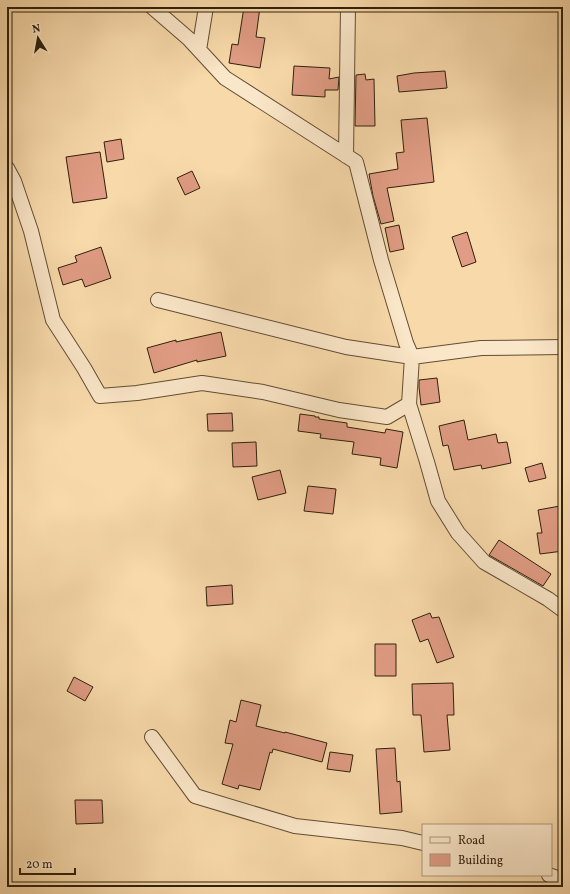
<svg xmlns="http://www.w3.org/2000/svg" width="570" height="894" viewBox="0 0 570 894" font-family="Vollkorn,serif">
  <rect width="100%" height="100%" fill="#f8d9aa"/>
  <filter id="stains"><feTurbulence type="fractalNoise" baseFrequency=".005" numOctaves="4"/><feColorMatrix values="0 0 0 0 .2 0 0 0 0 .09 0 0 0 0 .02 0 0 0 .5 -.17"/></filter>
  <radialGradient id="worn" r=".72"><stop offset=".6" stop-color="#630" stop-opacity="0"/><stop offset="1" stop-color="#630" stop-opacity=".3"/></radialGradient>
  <!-- building -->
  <path fill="#e09c84" stroke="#2f200b" d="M 244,7 L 260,7 L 256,37 L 265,38 L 260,68 L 229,63 L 232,44 L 238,45 Z
    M 294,66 L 330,68 L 329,79 L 339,77 L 338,90 L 325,90 L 325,97 L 292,95 Z
    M 445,71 L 447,88 L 399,92 L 397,76 L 414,73 Z
    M 365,74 L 366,80 L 374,79 L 375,126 L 355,126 L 356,75 Z
    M 427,118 L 434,182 L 387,188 L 394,221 L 381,224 L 373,196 L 369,174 L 398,169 L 396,153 L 404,152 L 401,120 Z
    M 121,139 L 124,159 L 107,162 L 104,142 Z
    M 100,152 L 107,198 L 73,203 L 66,157 Z
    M 192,171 L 200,188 L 185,195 L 177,178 Z
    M 399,225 L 404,249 L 390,252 L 385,228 Z
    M 467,232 L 476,262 L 462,267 L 452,237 Z
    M 101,247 L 111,278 L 85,287 L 82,279 L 63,285 L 58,268 L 77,262 L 75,256 Z
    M 221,332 L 226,356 L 197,362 L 197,360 L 154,373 L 147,348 L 176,340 L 176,342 Z
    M 437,378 L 440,402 L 421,405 L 419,387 L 419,380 Z
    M 232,413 L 233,431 L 208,431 L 207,414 Z
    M 300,414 L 315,416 L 315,417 L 319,417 L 319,419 L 347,423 L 347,427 L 385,433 L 386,429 L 403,432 L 397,468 L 380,465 L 381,458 L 352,454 L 354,442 L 320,438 L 321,434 L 298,431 Z
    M 464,420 L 468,440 L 496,434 L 498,443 L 507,442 L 511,463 L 482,469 L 481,465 L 454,470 L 448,445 L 443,446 L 439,426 Z
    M 256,442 L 257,466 L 233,467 L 232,443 Z
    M 542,463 L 546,478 L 529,482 L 525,468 Z
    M 280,470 L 286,493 L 258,500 L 252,477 Z
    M 308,486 L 336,489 L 333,514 L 304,511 Z
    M 560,506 L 563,524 L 563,551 L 540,554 L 537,533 L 542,533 L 538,510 Z
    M 499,540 L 551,574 L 543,586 L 489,555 Z
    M 232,585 L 233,604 L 207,606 L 206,587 Z
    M 430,613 L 432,618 L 439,617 L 454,657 L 437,663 L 428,639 L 420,642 L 412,620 Z
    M 375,644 L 396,644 L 396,676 L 375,676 Z
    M 74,677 L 93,687 L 85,701 L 67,691 Z
    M 453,683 L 454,715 L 447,715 L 450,750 L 424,752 L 421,715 L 413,715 L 412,684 Z
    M 241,700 L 261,705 L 256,726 L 285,733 L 285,732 L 327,743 L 322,762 L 273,749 L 272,753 L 270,752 L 260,790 L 239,785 L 238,789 L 222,784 L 233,744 L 225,743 L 230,720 L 236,722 Z
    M 395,748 L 397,782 L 400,781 L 402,812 L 380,814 L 376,749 Z
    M 330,752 L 353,755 L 350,772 L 327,769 Z
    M 75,800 L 102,800 L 103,823 L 76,824 Z"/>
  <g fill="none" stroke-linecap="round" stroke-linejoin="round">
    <!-- street casing -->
    <g stroke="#614e33" stroke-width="16">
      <path id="street" d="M 152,7 L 189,39 L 225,78 L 356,162 L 381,260 L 406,343 L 412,357 L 481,348 L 563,347
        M 199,50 L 206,7
        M 346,156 L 348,7
        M 7,168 L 14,181 L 31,231 L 53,320 L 84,368 L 100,396 L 137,393 L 202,383 L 263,392 L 339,410 L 387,417 L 409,404
        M 158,300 L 346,347 L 412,357 L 409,404 L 427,462 L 438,501 L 458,533 L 484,562 L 548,599 L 563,610
        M 152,737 L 195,796 L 295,826 L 402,838 L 423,843
        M 549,875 L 563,880"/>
    </g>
    <!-- street -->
    <use href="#street" stroke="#fae6c8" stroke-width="14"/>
  </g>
  <!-- margin -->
  <rect width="570" height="894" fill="none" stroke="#f8d9aa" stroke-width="24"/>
  <rect x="8" y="8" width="554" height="878" fill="none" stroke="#2f200b" stroke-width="2"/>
  <rect x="12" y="12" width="546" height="870" fill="none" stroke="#2f200b"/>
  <!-- legend -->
  <rect x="422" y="824" width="130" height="52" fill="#fae6c8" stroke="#a9977c"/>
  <rect x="430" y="837" width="20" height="6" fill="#fae6c8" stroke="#a9977c"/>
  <text x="458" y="844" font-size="12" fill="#2f200b">Road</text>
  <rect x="430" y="854" width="20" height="12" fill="#e09c84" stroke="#a9977c"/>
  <text x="458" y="864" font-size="12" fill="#2f200b">Building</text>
  <!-- north arrow -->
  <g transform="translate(38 38) rotate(349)" stroke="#fae6c8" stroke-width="3" paint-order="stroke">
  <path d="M0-3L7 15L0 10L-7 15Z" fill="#2f200b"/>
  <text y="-6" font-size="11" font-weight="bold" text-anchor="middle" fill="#2f200b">N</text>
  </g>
  <!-- scale -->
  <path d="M20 868v6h55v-6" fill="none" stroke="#2f200b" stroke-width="2"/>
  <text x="26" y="868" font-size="12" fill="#2f200b" stroke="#fae6c8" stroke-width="3" paint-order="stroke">20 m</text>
  <rect width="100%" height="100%" filter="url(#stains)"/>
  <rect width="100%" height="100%" fill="url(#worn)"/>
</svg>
